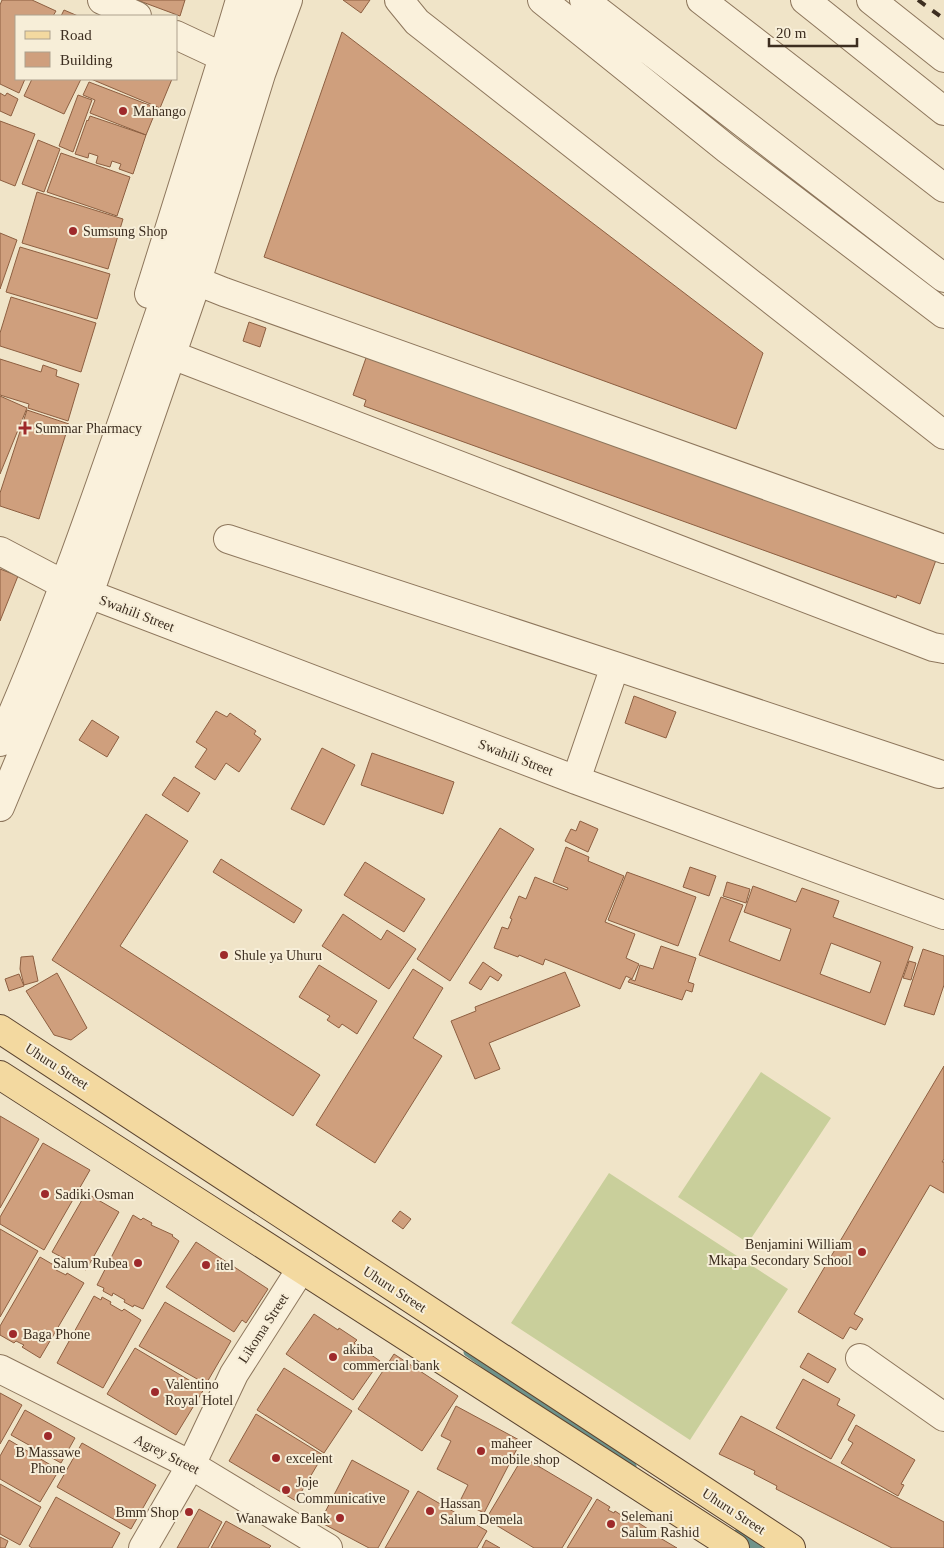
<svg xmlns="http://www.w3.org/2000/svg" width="944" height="1548" viewBox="0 0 944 1548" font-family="Georgia,serif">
  <rect width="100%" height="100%" fill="#f0e4c8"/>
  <!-- garden -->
  <path fill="#c9cf9b" d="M 761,1072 L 831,1118 L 748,1243 L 678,1197 Z
    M 609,1173 L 788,1289 L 690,1440 L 511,1323 Z"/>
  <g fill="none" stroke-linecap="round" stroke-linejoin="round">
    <!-- stream -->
    <path stroke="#6f938a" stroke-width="9" d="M 468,1352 L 584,1434 L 632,1466
      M 737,1534 L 758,1548"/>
  </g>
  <!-- building -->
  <path fill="#cf9f7d" stroke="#8d5f41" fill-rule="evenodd" d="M 2,0 L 32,0 L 56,11 L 53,16 L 16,16 L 16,79 L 25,79 L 19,93 L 0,84 L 0,5 Z
    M 137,0 L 185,0 L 180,16 Z
    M 343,0 L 370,0 L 361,13 Z
    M 64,10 L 78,16 L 61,16 Z
    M 342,32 L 763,353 L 736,429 L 264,257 Z
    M 32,79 L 81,79 L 64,114 L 24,96 Z
    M 91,79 L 172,79 L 160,108 Z
    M 89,82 L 157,108 L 146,135 L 90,113 L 95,100 L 83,95 Z
    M 0,93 L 5,96 L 7,93 L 18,99 L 11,116 L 0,111 Z
    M 78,95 L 92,100 L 73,152 L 59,146 Z
    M 90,116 L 146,135 L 133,174 L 119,169 L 121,164 L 112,161 L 110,167 L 96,163 L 98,156 L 89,153 L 88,158 L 75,154 L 87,120 L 88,121 Z
    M 0,121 L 35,134 L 15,186 L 0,180 Z
    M 38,140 L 60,149 L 44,192 L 22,184 Z
    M 61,153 L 130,177 L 117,216 L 47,192 Z
    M 37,192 L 123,219 L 108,269 L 22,243 Z
    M 0,233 L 17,240 L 0,289 Z
    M 20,247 L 110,274 L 97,319 L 6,292 Z
    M 11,297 L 96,323 L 81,372 L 0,346 L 0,333 Z
    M 249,322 L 266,328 L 260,347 L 243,341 Z
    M 367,355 L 936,560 L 920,604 L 897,595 L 896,598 L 364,406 L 366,400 L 353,395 Z
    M 0,359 L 41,372 L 43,365 L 57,370 L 56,376 L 79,384 L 68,421 L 28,408 L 29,404 L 0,395 Z
    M 0,396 L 27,408 L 0,474 Z
    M 27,410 L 69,424 L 39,519 L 0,506 L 0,493 Z
    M 0,569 L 18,576 L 0,621 Z
    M 634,696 L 676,712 L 666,738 L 625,723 Z
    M 216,711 L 227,717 L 230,713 L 256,731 L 254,734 L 261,739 L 239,772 L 226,763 L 215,780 L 195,767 L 207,749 L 196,742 Z
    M 92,720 L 119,737 L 107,757 L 79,740 Z
    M 322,748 L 355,765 L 324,825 L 291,809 Z
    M 372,753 L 454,782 L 443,814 L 361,785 Z
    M 174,777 L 200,793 L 188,812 L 162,795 Z
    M 146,814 L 188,841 L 120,946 L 320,1075 L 293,1116 L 52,960 Z
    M 580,821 L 598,829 L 588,852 L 565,841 L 571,829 L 576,831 Z
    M 500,828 L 534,849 L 450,981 L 417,959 Z
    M 566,847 L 589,857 L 588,861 L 624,876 L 605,922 L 635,934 L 626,958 L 639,964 L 632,979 L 626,976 L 620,989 L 545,959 L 543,965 L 519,955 L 518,957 L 494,948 L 502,927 L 508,929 L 512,919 L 510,918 L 519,896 L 526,899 L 535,877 L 567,890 L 568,888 L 553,882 Z
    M 221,859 L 302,910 L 294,923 L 213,872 Z
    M 365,862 L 425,899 L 404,932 L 344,895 Z
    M 690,867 L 716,876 L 709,896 L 683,887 Z
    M 627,872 L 696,897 L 678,946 L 608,920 Z
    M 727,882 L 750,889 L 746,903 L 723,896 Z
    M 753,886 L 796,902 L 802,888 L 839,901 L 833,917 L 913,947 L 885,1025 L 699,955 L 721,897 L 743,905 L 729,941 L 780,961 L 791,929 L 744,912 ZM 831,943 L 881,962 L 870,993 L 820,974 Z
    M 343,914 L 381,940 L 387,930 L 416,949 L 389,989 L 322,946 Z
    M 661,946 L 696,958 L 688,982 L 694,984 L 692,992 L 686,990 L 682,1000 L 628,982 L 630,979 L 635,981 L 640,965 L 653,969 Z
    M 923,949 L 944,956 L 944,985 L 934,1015 L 904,1006 Z
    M 33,956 L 38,981 L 24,985 L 20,969 L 21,957 Z
    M 909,961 L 916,963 L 911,980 L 903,978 Z
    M 483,962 L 502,975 L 498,981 L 490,976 L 481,990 L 469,983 Z
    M 319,965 L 377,1001 L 357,1034 L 342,1024 L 339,1028 L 327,1020 L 330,1016 L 299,997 Z
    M 413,969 L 443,988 L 413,1038 L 442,1056 L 375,1163 L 316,1125 Z
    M 565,972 L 580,1006 L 489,1043 L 500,1069 L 475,1079 L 451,1021 L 476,1011 L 475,1007 Z
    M 57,973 L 87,1028 L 71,1040 L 54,1035 L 26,991 Z
    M 19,974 L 24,986 L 9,991 L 5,979 Z
    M 944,1066 L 944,1159 L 942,1162 L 944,1162 L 944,1193 L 930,1185 L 854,1314 L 863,1319 L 856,1330 L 850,1327 L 843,1339 L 798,1312 Z
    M 0,1116 L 39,1139 L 0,1208 Z
    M 43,1143 L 90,1170 L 44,1250 L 0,1224 L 0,1217 Z
    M 86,1193 L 119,1212 L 86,1270 L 52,1252 Z
    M 400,1211 L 411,1219 L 403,1229 L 392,1221 Z
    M 133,1215 L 141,1220 L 143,1218 L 152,1223 L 151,1225 L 173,1235 L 172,1236 L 179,1241 L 143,1309 L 134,1305 L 133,1307 L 124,1302 L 125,1300 L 113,1293 L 112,1296 L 103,1291 L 104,1288 L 97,1285 Z
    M 0,1229 L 38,1251 L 0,1317 Z
    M 196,1242 L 268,1289 L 246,1323 L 242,1320 L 234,1332 L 166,1287 Z
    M 40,1257 L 57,1267 L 56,1270 L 66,1275 L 67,1273 L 84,1283 L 40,1358 L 22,1347 L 24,1345 L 16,1341 L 14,1343 L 0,1335 L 0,1326 Z
    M 94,1296 L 101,1300 L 102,1297 L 111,1302 L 110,1304 L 122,1311 L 124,1309 L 141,1320 L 103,1388 L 57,1363 Z
    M 165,1302 L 231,1341 L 206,1384 L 139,1346 Z
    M 314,1314 L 338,1330 L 339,1328 L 357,1340 L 354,1343 L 380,1361 L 353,1400 L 286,1354 Z
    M 135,1348 L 204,1389 L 176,1435 L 107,1394 Z
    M 808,1353 L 836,1369 L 828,1383 L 800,1367 Z
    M 394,1354 L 458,1396 L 422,1451 L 358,1409 Z
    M 284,1368 L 352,1411 L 324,1453 L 257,1410 Z
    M 803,1379 L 840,1399 L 837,1405 L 855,1415 L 831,1459 L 776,1428 Z
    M 0,1393 L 22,1405 L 0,1444 Z
    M 456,1406 L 521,1441 L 484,1513 L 460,1501 L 468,1485 L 437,1469 L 451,1441 L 441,1436 Z
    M 25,1410 L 75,1438 L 61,1463 L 11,1435 Z
    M 256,1414 L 323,1455 L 296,1501 L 229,1461 Z
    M 741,1416 L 944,1522 L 944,1548 L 892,1548 L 776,1489 L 777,1486 L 754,1474 L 755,1471 L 719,1454 Z
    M 856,1425 L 915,1460 L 901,1484 L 904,1485 L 898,1496 L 841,1463 L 853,1443 L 848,1440 Z
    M 9,1440 L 59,1470 L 40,1502 L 0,1479 L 0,1456 Z
    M 82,1443 L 156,1485 L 131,1529 L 57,1487 Z
    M 523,1457 L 592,1498 L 562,1548 L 534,1548 L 486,1519 Z
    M 352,1460 L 409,1491 L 378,1548 L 369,1548 L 320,1522 Z
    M 0,1484 L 41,1507 L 20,1545 L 0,1534 Z
    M 418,1491 L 487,1531 L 477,1548 L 385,1548 Z
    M 56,1497 L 120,1533 L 112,1548 L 32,1548 L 29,1546 Z
    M 597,1499 L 610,1507 L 608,1510 L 614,1513 L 615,1511 L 627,1519 L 628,1516 L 648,1529 L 646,1532 L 654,1537 L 655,1535 L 677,1548 L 567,1548 Z
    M 199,1509 L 222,1522 L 208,1548 L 177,1548 Z
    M 226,1521 L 271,1546 L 269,1548 L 211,1548 Z
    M 0,1537 L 8,1541 L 5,1548 L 0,1548 Z
    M 486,1540 L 500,1548 L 482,1548 Z"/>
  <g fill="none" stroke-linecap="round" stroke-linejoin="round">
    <!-- minor casing -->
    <g stroke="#8d765c" stroke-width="30">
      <path id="minor" d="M 102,0 L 137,16
        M 399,0 L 417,22 L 944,435
        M 542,0 L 727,149 L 944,314
        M 584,0 L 944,278
        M 701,0 L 944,188
        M 805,0 L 944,111
        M 871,0 L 944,58
        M 176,35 L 223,57
        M 189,240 L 262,0
        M 174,272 L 189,240 L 185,277
        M 149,294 L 223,57 L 240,0
        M 154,350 L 172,355 L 933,647 L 944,649
        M 228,539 L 615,666 L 576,780
        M 0,551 L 59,582
        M 89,594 L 576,780 L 944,915
        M 615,666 L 939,774
        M 0,742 C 68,589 119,429 174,272 L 224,292 L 944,549
        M 0,807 L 89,594 L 197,281 L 261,74 L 288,0
        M 860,1358 L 944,1417
        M 0,1369 L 191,1465 L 328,1548
        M 143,1548 L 191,1465 L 234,1374 L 301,1269"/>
    </g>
    <!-- major casing -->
    <g stroke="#5b4430" stroke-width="30">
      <path id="major" d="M 0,1029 L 791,1548
        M 0,1075 L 735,1548"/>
    </g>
    <!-- minor -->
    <use href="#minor" stroke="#faf1dc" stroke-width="28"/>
    <!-- major -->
    <use href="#major" stroke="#f3d9a0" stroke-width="28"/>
    <!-- rail -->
    <path stroke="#3d2e20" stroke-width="4" stroke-dasharray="9 9" stroke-linecap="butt" d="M 918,0 L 944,19"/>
  </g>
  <!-- markers -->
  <g fill="#9e2a2b" stroke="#f7eed8" stroke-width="2">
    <circle cx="123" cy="111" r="5"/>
    <circle cx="73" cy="231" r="5"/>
    <path d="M22.5 420.5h5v5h5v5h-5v5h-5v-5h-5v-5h5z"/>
    <circle cx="224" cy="955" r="5"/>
    <circle cx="45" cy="1194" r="5"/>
    <circle cx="862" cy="1252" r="5"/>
    <circle cx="138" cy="1263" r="5"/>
    <circle cx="206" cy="1265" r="5"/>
    <circle cx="13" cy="1334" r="5"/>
    <circle cx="333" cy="1357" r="5"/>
    <circle cx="155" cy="1392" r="5"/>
    <circle cx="48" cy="1436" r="5"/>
    <circle cx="481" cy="1451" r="5"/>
    <circle cx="276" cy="1458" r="5"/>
    <circle cx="286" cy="1490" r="5"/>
    <circle cx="430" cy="1511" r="5"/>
    <circle cx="189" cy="1512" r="5"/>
    <circle cx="340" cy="1518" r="5"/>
    <circle cx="611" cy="1524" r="5"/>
  </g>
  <g text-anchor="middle" stroke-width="4" stroke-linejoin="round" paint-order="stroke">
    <!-- poi labels -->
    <g font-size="14" fill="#3d2e20" stroke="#f7eed8" text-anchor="start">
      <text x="133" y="116">Mahango</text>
      <text x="83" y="236">Sumsung Shop</text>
      <text x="35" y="433">Summar Pharmacy</text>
      <text x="234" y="960">Shule ya Uhuru</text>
      <text x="55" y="1199">Sadiki Osman</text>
      <text x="852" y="1249" text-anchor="end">Benjamini William<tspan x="852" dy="16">Mkapa Secondary School</tspan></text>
      <text x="128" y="1268" text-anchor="end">Salum Rubea</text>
      <text x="216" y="1270">itel</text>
      <text x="23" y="1339">Baga Phone</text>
      <text x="343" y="1354">akiba<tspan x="343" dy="16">commercial bank</tspan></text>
      <text x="165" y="1389">Valentino<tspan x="165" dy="16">Royal Hotel</tspan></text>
      <text x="491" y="1448">maheer<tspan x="491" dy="16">mobile shop</tspan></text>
      <text x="48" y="1457" text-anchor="middle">B Massawe<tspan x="48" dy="16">Phone</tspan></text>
      <text x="286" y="1463">excelent</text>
      <text x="296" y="1487">Joje<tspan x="296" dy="16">Communicative</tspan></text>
      <text x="440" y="1508">Hassan<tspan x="440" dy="16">Salum Demela</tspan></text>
      <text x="179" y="1517" text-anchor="end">Bmm Shop</text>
      <text x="621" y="1521">Selemani<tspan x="621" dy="16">Salum Rashid</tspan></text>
      <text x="330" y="1523" text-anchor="end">Wanawake Bank</text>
    </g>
    <!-- street labels -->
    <g font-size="14" fill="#3d2e20" stroke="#f7eed8">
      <text transform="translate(137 613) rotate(21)" y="5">Swahili Street</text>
      <text transform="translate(516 757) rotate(21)" y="5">Swahili Street</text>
      <text transform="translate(57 1066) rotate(33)" y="5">Uhuru Street</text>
      <text transform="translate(395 1289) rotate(33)" y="5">Uhuru Street</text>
      <text transform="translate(263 1328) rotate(-57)" y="5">Likoma Street</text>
      <text transform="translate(167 1454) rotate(27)" y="5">Agrey Street</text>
      <text transform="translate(734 1511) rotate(33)" y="5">Uhuru Street</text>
    </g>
  </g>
  <!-- legend -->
  <rect x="15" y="15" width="162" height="65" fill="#f7eed8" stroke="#ada18e"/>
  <rect x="25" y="31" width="25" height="8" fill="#f3d9a0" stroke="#ada18e"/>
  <text x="60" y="40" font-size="15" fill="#3d2e20">Road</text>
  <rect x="25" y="52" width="25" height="15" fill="#cf9f7d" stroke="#ada18e"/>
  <text x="60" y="65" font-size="15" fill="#3d2e20">Building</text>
  <!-- scale -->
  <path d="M769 38v8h88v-8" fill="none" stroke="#3d2e20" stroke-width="2.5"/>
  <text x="776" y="38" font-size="15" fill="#3d2e20" stroke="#f7eed8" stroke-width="4" paint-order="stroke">20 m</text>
</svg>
